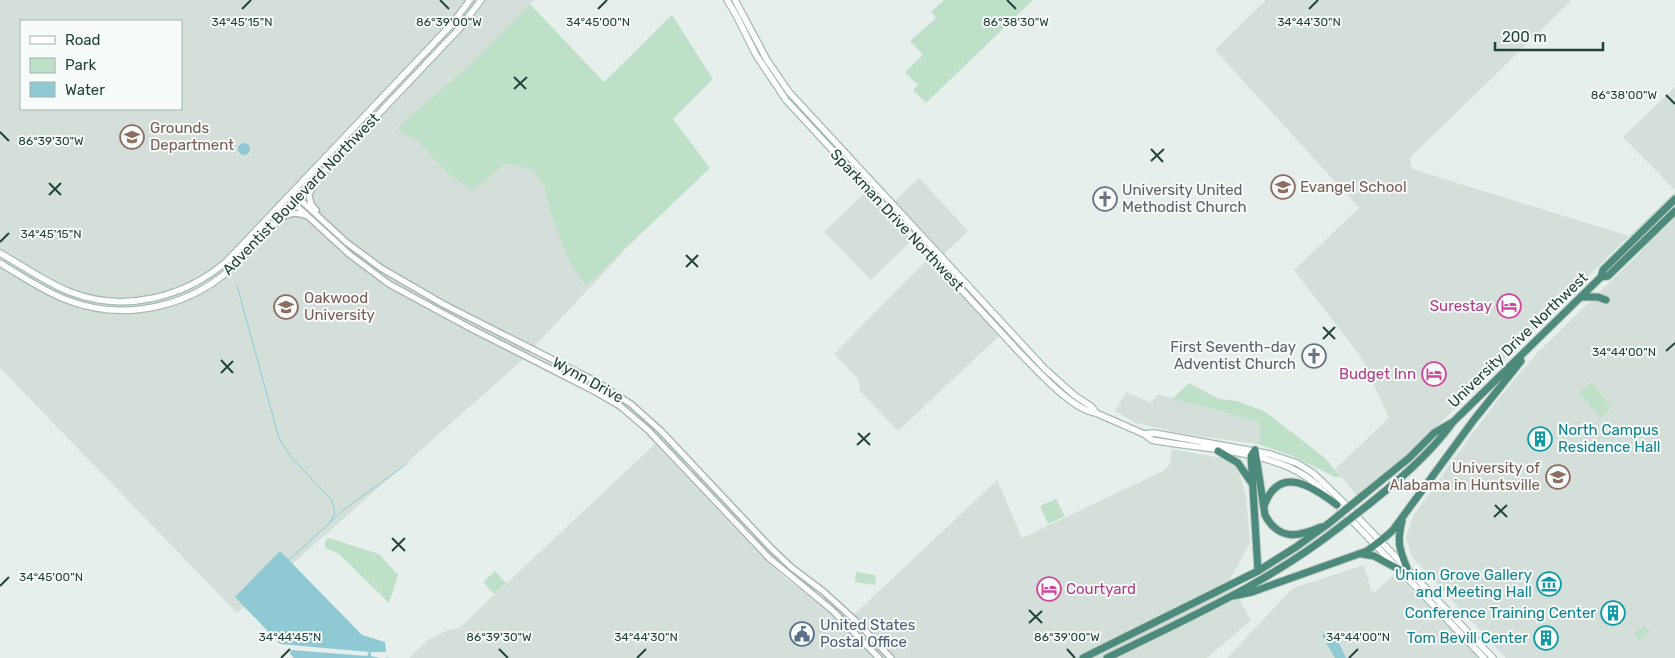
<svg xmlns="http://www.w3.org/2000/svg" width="1675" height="658" viewBox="0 0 1675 658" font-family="Rubik,sans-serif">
  <rect width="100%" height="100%" fill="#e6efeb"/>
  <!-- built -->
  <path fill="#d4dfda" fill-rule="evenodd" d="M 0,0 L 534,0 L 463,71 L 624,251 L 519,363 L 237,613 L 0,368 ZM 21,21 L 181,21 L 181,109 L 21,109 Z
    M 1266,0 L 1572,0 L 1410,158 L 1412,169 L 1629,236 L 1675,192 L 1675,658 L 1506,658 L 1412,557 L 1406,538 L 1413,516 L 1469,438 L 1504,392 L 1538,352 L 1643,250 L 1629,236 L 1413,450 L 1357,496 L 1335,469 L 1389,418 L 1361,357 L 1294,270 L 1359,208 L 1215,50 Z
    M 1675,87 L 1675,190 L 1623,137 Z
    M 919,178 L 968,231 L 935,263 L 1000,335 L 898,431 L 860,391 L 858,379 L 834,354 L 929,258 L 912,240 L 871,280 L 824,232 L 875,183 L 893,202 Z
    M 1126,392 L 1151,403 L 1158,394 L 1258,422 L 1261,431 L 1258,444 L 1184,434 L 1136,423 L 1115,411 Z
    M 655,444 L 761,556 L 785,578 L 828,610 L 844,624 L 997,480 L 1022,538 L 1163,471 L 1169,466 L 1172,449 L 1226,459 L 1238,468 L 1246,496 L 1250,543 L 1229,581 L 1251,620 L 1207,658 L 409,658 L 429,639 L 446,631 L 459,628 Z
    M 1364,565 L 1371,590 L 1375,592 L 1395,573 L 1480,658 L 1227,658 L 1293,588 Z"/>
  <!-- green -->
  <path fill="#bfe0c8" d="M 944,0 L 1033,0 L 926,103 L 913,90 L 918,85 L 905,72 L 923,55 L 910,41 L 936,18 L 931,12 Z
    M 530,4 L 604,82 L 672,15 L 713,79 L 673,119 L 710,168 L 586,286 L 571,264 L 555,226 L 544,186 L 533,170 L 506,163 L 472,190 L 449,174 L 416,139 L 402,133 L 397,128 L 463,71 Z
    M 582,379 C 600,389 620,398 636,411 C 654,426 670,445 686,462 L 686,464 L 684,465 L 611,398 L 581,382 Z
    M 1592,382 L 1611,408 L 1601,417 L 1579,393 Z
    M 1189,383 L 1219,399 L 1237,401 L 1264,411 L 1325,458 L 1341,477 L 1335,477 L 1293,456 L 1258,444 L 1261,431 L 1258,422 C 1229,414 1201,405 1172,399 Z
    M 691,471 L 694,471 L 745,525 L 747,529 L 742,527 Z
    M 1056,499 L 1065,516 L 1048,524 L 1040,506 Z
    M 753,536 L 757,537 L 773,553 L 814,588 L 816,592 L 811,591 L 781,567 Z
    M 329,538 L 379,554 L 398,575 L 389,603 L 338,553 L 325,548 L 325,541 Z
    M 495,571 L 506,583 L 494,594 L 483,582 Z
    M 856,572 L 876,575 L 875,585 L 855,582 Z
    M 823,597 C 839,602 857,627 869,639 L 870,642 L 866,642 L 825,602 Z
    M 1644,625 L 1650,631 L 1640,640 L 1634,634 Z"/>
  <!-- water -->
  <path fill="#8ec9d4" d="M238 149a6 6 0 1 1 12 0a6 6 0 1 1-12 0Z
    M 280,551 L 362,635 L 385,642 L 386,652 L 371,652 L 371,656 L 380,658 L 294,658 L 290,654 L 291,650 L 367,656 L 369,652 L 280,644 L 235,597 Z
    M 1330,632 L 1339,643 L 1346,658 L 1335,658 L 1322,636 L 1324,633 Z"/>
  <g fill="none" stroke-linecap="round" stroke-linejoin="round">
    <!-- stream -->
    <path stroke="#8ec9d4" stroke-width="1" d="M 237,286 L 279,438 L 291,457 L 332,500 L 335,513 L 330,522
      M 289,560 L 346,508 L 408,463
      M 386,658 L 388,658"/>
    <!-- tertiary casing -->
    <g stroke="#a8b8b2" stroke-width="8">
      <path id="tertiary" d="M 314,184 L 309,195 L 311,204 L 316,210
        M 292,192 L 346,242 L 381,268 L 443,304 L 597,382 L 631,404 L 661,431 L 771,548 L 791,567 L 824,592 L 858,623 L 891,658
        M 287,197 L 349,254 L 389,284 L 472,329 L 594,391 L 620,406 L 648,430 L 769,558 L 832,610 L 879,658
        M 282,217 C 291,213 297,212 307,216"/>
    </g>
    <!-- secondary casing -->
    <g stroke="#a4bbb3" stroke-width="8">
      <path id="secondary" d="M 727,0 L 736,15 L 756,55 L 786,100 L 1019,352 C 1036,369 1072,410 1096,413 L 1144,434 L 1152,440 C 1197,449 1267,450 1305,476 C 1314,481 1321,489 1328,496
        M 735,0 L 767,60 L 789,92 L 1045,369 L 1074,395 L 1092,407 L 1096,413
        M 0,253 C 23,266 45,282 70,292 C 124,313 184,298 227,261 L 452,24 L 470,0
        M 0,263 C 22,276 43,291 67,300 C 127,323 195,306 239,261 L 459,29 L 481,0
        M 1144,434 L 1154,433 L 1270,454 L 1297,463 L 1313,473 L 1340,499 L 1493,658
        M 1335,503 L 1484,658"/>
    </g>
    <!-- trunk casing -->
    <g stroke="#c2cac8" stroke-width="9">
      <path id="trunk" d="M 1601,277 L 1608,276 L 1675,211
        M 1581,297 L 1598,297 L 1606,300
        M 1255,450 L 1265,515 C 1279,541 1298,537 1321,527
        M 1255,450 L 1251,456 L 1258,571
        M 1218,451 L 1238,463 L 1251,482
        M 1361,497 L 1409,458 L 1434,433 L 1451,423
        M 1368,505 C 1399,480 1430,454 1453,422 L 1601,277 L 1603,270 L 1675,199
        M 1264,506 C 1279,464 1312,486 1337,505
        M 1402,521 C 1397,541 1399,549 1407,568
        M 1362,554 L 1374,556 L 1400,570
        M 1233,596 L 1252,592 L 1367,551 C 1376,544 1385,538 1393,530 L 1473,421 L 1521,361
        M 1083,658 L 1258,571 L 1296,547 L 1328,524
        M 1107,658 C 1186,619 1268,583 1337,529"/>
    </g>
    <!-- tertiary -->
    <use href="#tertiary" stroke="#fff" stroke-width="5"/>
    <!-- secondary -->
    <use href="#secondary" stroke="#fff" stroke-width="5.5"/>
    <!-- trunk -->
    <use href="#trunk" stroke="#4c8a7c" stroke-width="7"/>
    <!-- trunk-bridge casing -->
    <g stroke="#c2cac8" stroke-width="9" stroke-linecap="butt">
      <path id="trunk-bridge" d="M 1328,524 L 1361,497
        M 1337,529 L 1368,505"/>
    </g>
    <!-- trunk-bridge -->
    <use href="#trunk-bridge" stroke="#4c8a7c" stroke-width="7"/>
  </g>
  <!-- ticks -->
  <path fill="none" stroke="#24423a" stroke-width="2" d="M 440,0 L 449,9M 1007,0 L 1016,9M 242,9 L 251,0M 598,9 L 607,0M 1309,9 L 1318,0M 514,77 L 526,89M 514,89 L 527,77M 1666,95 L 1675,104M 0,132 L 9,141M 1151,149 L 1163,162M 1151,161 L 1164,149M 49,183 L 61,195M 49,195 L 61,183M 0,242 L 9,233M 686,255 L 698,267M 686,267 L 698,255M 1323,327 L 1335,339M 1323,339 L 1335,327M 1666,351 L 1675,343M 221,360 L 233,373M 221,373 L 233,361M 858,433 L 870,445M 857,445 L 870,433M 1495,505 L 1507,517M 1494,517 L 1507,505M 392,538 L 405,551M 392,551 L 405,538M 0,586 L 9,577M 1029,610 L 1042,623M 1029,623 L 1042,611M 499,649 L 508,658M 1067,649 L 1075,658M 281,658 L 290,649M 637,658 L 646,649M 1349,658 L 1358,649"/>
  <!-- icons -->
  <defs>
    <g id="university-ring" transform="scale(1.25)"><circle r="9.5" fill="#f7fbf9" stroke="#8d6e63" stroke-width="1.5"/><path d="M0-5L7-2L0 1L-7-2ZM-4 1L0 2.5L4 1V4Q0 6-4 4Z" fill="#8d6e63"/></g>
    <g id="school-ring" transform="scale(1.25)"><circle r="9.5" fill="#f7fbf9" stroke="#8d6e63" stroke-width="1.5"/><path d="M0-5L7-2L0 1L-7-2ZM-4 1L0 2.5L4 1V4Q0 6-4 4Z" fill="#8d6e63"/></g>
    <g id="church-ring" transform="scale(1.25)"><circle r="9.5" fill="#f7fbf9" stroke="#6b7280" stroke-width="1.5"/><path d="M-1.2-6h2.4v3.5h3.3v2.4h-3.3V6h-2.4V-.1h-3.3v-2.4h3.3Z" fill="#6b7280"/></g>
    <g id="hotel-ring" transform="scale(1.25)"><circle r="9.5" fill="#f7fbf9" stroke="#d1479c" stroke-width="1.5"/><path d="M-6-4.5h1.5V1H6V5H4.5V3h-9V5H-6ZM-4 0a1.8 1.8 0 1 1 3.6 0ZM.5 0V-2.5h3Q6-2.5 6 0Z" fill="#d1479c"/></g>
    <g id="building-ring" transform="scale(1.25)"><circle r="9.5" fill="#f7fbf9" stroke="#0f9aa8" stroke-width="1.5"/><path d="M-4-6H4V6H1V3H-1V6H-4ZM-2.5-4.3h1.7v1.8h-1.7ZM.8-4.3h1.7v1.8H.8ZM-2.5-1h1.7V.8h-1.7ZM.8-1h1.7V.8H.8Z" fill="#0f9aa8"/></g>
    <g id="museum-ring" transform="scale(1.25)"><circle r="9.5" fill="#f7fbf9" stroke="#0f9aa8" stroke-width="1.5"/><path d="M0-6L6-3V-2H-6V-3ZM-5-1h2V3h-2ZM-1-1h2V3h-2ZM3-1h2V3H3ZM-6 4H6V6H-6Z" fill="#0f9aa8"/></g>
    <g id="civic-ring" transform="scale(1.25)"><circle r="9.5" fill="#f7fbf9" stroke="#5c6f8a" stroke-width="1.5"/><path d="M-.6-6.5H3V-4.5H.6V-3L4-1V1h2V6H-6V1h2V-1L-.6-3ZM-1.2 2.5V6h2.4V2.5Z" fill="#5c6f8a"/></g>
  </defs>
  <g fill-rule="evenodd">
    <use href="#university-ring" x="132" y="137"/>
    <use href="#school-ring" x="1283" y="187"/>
    <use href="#church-ring" x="1105" y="199"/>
    <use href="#hotel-ring" x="1509" y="306"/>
    <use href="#university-ring" x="286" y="307"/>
    <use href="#church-ring" x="1314" y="356"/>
    <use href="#hotel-ring" x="1434" y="374"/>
    <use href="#building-ring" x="1540" y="439"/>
    <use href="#university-ring" x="1558" y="477"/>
    <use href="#museum-ring" x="1549" y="584"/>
    <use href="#hotel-ring" x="1049" y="589"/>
    <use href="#building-ring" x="1613" y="613"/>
    <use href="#civic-ring" x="802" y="634"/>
    <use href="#building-ring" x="1546" y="638"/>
  </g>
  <g text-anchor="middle" stroke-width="4" stroke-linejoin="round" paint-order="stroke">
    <!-- education labels -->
    <g font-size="15" fill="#785e54" stroke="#f7fbf9" text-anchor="start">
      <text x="150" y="133">Grounds<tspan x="150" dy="17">Department</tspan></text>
      <text x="1300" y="192">Evangel School</text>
      <text x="304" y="303">Oakwood<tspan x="304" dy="17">University</tspan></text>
      <text x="1540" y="473" text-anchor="end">University of<tspan x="1540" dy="17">Alabama in Huntsville</tspan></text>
    </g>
    <!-- worship labels -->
    <g font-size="15" fill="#5b616d" stroke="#f7fbf9" text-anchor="start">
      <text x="1122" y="195">University United<tspan x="1122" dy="17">Methodist Church</tspan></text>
      <text x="1296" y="352" text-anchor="end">First Seventh-day<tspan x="1296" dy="17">Adventist Church</tspan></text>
    </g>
    <!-- street labels -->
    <g font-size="15" fill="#24423a" stroke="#f7fbf9">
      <text transform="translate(301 194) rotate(-46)" y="5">Adventist Boulevard Northwest</text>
      <text transform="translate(897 220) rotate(47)" y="5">Sparkman Drive Northwest</text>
      <text transform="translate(1518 340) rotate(-44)" y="5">University Drive Northwest</text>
      <text transform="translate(588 380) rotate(29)" y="5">Wynn Drive</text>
    </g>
    <!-- hotel labels -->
    <g font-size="15" fill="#b23c85" stroke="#f7fbf9" text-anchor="end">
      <text x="1492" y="311">Surestay</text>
      <text x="1416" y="379">Budget Inn</text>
      <text x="1066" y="594" text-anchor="start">Courtyard</text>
    </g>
    <!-- culture labels -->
    <g font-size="15" fill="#0d838f" stroke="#f7fbf9" text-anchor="end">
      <text x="1558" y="435" text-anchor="start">North Campus<tspan x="1558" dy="17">Residence Hall</tspan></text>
      <text x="1532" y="580">Union Grove Gallery<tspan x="1532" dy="17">and Meeting Hall</tspan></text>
      <text x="1596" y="618">Conference Training Center</text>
      <text x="1528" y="643">Tom Bevill Center</text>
    </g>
    <!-- service labels -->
    <g font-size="15" fill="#4e5e75" stroke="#f7fbf9" text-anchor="start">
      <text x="820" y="630">United States<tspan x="820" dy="17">Postal Office</tspan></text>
    </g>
  </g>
  <g font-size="12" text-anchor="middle" fill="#24423a" stroke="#f7fbf9" stroke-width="4" stroke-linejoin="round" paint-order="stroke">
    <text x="242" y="26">34°45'15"N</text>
    <text x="598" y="26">34°45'00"N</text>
    <text x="1309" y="26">34°44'30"N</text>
    <text x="449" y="26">86°39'00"W</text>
    <text x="1016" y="26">86°38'30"W</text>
    <text x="1624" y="99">86°38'00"W</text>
    <text x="51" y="145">86°39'30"W</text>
    <text x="51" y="238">34°45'15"N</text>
    <text x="1624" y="356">34°44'00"N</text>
    <text x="51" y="581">34°45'00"N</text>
    <text x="499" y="641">86°39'30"W</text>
    <text x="1067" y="641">86°39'00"W</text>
    <text x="290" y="641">34°44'45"N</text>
    <text x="646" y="641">34°44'30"N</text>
    <text x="1358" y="641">34°44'00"N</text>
  </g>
  <!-- legend -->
  <rect x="20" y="20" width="162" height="90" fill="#f7fbf9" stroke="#a3b1ad"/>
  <rect x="30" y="36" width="25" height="8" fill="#ffffff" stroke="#a3b1ad"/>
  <text x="65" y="45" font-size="15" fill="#24423a">Road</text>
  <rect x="30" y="58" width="25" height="15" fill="#bfe0c8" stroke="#a3b1ad"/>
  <text x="65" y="70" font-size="15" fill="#24423a">Park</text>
  <rect x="30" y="82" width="25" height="15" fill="#8ec9d4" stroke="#a3b1ad"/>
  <text x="65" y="95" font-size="15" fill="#24423a">Water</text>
  <!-- scale -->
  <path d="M1495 42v8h108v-8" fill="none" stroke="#24423a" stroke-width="2.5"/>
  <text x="1502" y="42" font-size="15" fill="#24423a" stroke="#f7fbf9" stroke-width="4" paint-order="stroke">200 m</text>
</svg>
